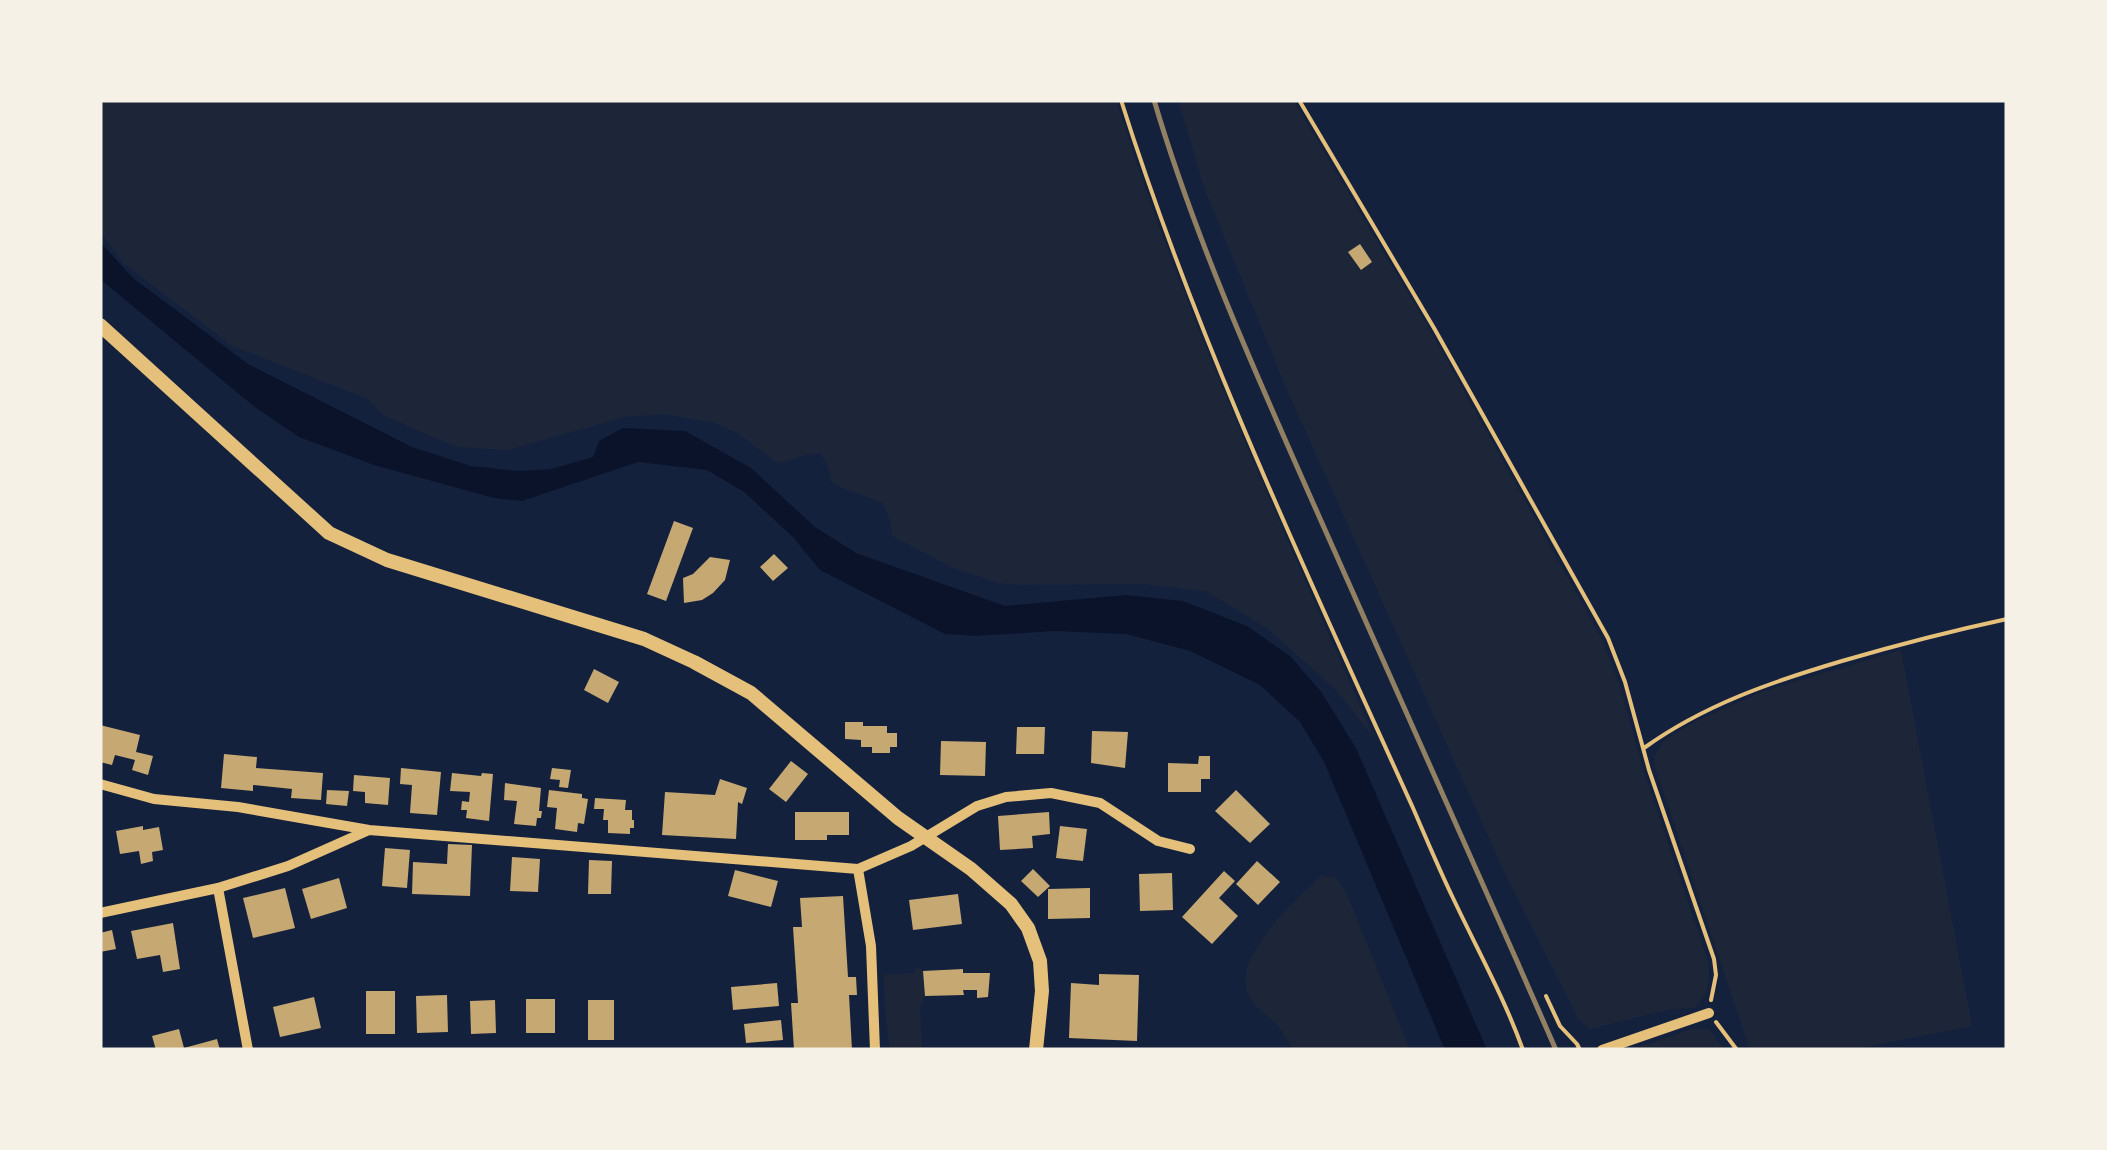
<svg xmlns="http://www.w3.org/2000/svg" width="2107" height="1150" viewBox="0 0 2107 1150" font-family="Inter,sans-serif">
  <rect width="100%" height="100%" fill="#14213d"/>
  <!-- green -->
  <path fill="#1d2539" d="M 100,100 L 1116,100 C 1185,319 1283,527 1374,738 L 1336,690 L 1268,629 L 1206,591 L 1141,584 L 1019,585 L 999,583 L 953,568 L 892,536 L 890,521 L 883,503 C 866,495 848,492 831,482 L 828,467 L 821,453 C 805,453 794,460 778,463 L 737,433 L 715,423 L 663,414 L 625,417 L 508,450 L 456,447 L 383,415 L 368,399 L 232,346 L 122,262 L 100,232 Z
    M 1178,100 L 1293,100 L 1430,330 L 1603,641 L 1619,684 L 1644,772 L 1708,961 C 1711,981 1709,993 1695,1008 L 1670,1009 L 1590,1029 L 1579,1020 L 1502,867 L 1286,388 L 1205,190 Z
    M 1901,650 L 1972,1026 L 1849,1050 L 1750,1050 L 1655,767 L 1654,757 L 1664,740 L 1696,721 L 1764,691 Z
    M 1321,876 L 1336,878 L 1346,892 L 1410,1050 L 1293,1050 C 1288,1041 1283,1032 1276,1024 C 1267,1015 1255,1008 1249,996 C 1230,957 1296,900 1321,876 Z
    M 915,967 L 923,971 L 925,996 L 920,1007 L 922,1050 L 890,1050 L 885,1011 L 884,975 L 915,973 Z
    M 1692,1029 L 1709,1029 L 1725,1050 L 1629,1050 Z"/>
  <!-- water -->
  <path fill="#0b132b" d="M 100,242 L 133,278 L 248,364 L 412,447 L 471,466 L 518,471 L 551,469 L 593,457 L 599,441 L 623,428 L 685,431 L 751,468 L 815,527 L 856,553 L 1005,606 L 1126,595 L 1183,601 L 1247,626 L 1290,656 L 1322,693 L 1356,748 L 1487,1050 L 1445,1050 L 1324,762 L 1300,722 L 1260,685 L 1190,651 L 1126,634 L 1055,631 L 975,636 L 945,634 L 820,570 L 793,537 L 744,492 L 707,470 L 638,462 L 522,501 L 494,498 L 374,465 L 299,437 L 256,408 L 100,279 Z"/>
  <!-- building -->
  <path fill="#c6a872" d="M 1360,244 L 1372,262 L 1361,270 L 1348,252 Z
    M 674,521 L 693,528 L 666,601 L 647,594 Z
    M 774,554 L 788,568 L 773,581 L 760,567 Z
    M 710,557 L 730,560 L 725,580 L 713,593 L 702,600 L 684,603 L 683,578 L 693,574 Z
    M 594,669 L 619,682 L 608,703 L 584,690 Z
    M 845,722 L 863,722 L 863,726 L 887,726 L 887,733 L 897,733 L 897,747 L 890,747 L 890,753 L 872,753 L 872,747 L 861,747 L 861,740 L 845,739 Z
    M 100,725 L 140,735 L 136,752 L 153,756 L 148,775 L 132,770 L 135,760 L 115,755 L 112,765 L 100,762 L 102,747 L 100,746 Z
    M 1017,727 L 1045,727 L 1044,754 L 1016,754 Z
    M 1092,731 L 1128,732 L 1125,768 L 1091,763 Z
    M 941,741 L 986,742 L 985,776 L 940,775 Z
    M 224,754 L 257,757 L 256,768 L 323,773 L 321,800 L 291,798 L 292,789 L 253,785 L 253,791 L 221,788 Z
    M 1199,756 L 1210,756 L 1210,779 L 1201,779 L 1201,792 L 1168,792 L 1168,763 L 1198,764 Z
    M 791,761 L 808,774 L 786,802 L 769,789 Z
    M 401,768 L 441,772 L 437,815 L 410,813 L 412,785 L 400,784 Z
    M 552,768 L 571,770 L 568,788 L 559,787 L 560,780 L 550,779 Z
    M 452,773 L 481,776 L 482,773 L 493,774 L 489,821 L 466,818 L 467,810 L 461,810 L 462,801 L 469,802 L 470,792 L 450,791 Z
    M 354,775 L 390,778 L 388,805 L 365,803 L 365,792 L 353,791 Z
    M 720,779 L 747,788 L 742,804 L 738,802 L 736,839 L 662,835 L 665,792 L 715,795 Z
    M 505,783 L 541,788 L 539,811 L 542,811 L 541,818 L 537,818 L 536,826 L 514,824 L 517,801 L 504,800 Z
    M 327,790 L 349,791 L 347,806 L 326,804 Z
    M 549,790 L 582,794 L 582,798 L 588,799 L 584,824 L 578,823 L 577,832 L 555,829 L 557,808 L 547,807 Z
    M 1236,790 L 1270,824 L 1250,843 L 1215,811 Z
    M 595,798 L 626,800 L 625,810 L 632,810 L 632,820 L 634,820 L 634,828 L 630,828 L 630,834 L 608,833 L 608,820 L 603,820 L 604,809 L 594,809 Z
    M 795,812 L 849,812 L 849,835 L 827,835 L 827,840 L 795,840 Z
    M 1049,812 L 1050,834 L 1032,836 L 1033,848 L 1000,850 L 998,816 Z
    M 143,826 L 143,830 L 159,827 L 163,850 L 152,852 L 153,861 L 141,864 L 139,851 L 120,854 L 116,831 Z
    M 1060,826 L 1087,829 L 1083,861 L 1056,858 Z
    M 448,844 L 472,845 L 470,896 L 412,894 L 413,862 L 447,864 Z
    M 385,848 L 410,850 L 407,888 L 382,886 Z
    M 512,857 L 540,859 L 538,892 L 510,891 Z
    M 589,860 L 612,861 L 611,894 L 588,894 Z
    M 1257,861 L 1280,882 L 1258,905 L 1236,884 Z
    M 1033,869 L 1050,886 L 1038,897 L 1021,881 Z
    M 735,870 L 778,881 L 771,907 L 728,896 Z
    M 1224,871 L 1235,881 L 1219,898 L 1238,916 L 1212,944 L 1182,917 Z
    M 1172,873 L 1173,910 L 1140,911 L 1139,874 Z
    M 339,878 L 347,908 L 311,919 L 302,889 Z
    M 285,888 L 295,928 L 253,938 L 243,898 Z
    M 1090,888 L 1090,918 L 1048,919 L 1048,889 Z
    M 958,894 L 962,924 L 913,930 L 909,900 Z
    M 843,896 L 848,977 L 856,977 L 857,995 L 849,995 L 852,1050 L 794,1050 L 791,1003 L 798,1003 L 793,927 L 802,927 L 800,898 Z
    M 173,923 L 180,969 L 163,972 L 160,955 L 137,959 L 131,931 Z
    M 112,930 L 116,949 L 100,952 L 100,933 Z
    M 963,969 L 963,973 L 990,973 L 988,997 L 977,998 L 977,990 L 963,990 L 964,995 L 925,996 L 923,971 Z
    M 1099,974 L 1139,975 L 1137,1041 L 1069,1038 L 1071,983 L 1099,985 Z
    M 777,983 L 779,1006 L 733,1010 L 731,987 Z
    M 366,991 L 395,991 L 395,1034 L 366,1034 Z
    M 447,995 L 448,1032 L 417,1033 L 416,996 Z
    M 314,997 L 321,1028 L 280,1037 L 273,1007 Z
    M 526,999 L 555,999 L 555,1033 L 526,1033 Z
    M 495,1000 L 496,1033 L 471,1034 L 470,1001 Z
    M 588,1000 L 614,1000 L 614,1040 L 588,1040 Z
    M 781,1020 L 783,1040 L 746,1043 L 744,1024 Z
    M 179,1029 L 184,1048 L 217,1039 L 220,1050 L 156,1050 L 152,1036 Z"/>
  <g fill="none" stroke-linecap="round" stroke-linejoin="round">
    <!-- path -->
    <path stroke="#e5c07b" stroke-width="4" d="M 1121,100 C 1198,344 1308,576 1413,808 C 1426,838 1439,869 1453,898 C 1477,949 1504,997 1523,1050
      M 1299,100 L 1434,328 L 1608,638 L 1625,682 L 1649,770 L 1714,959 L 1716,975 L 1711,1000
      M 1644,748 C 1704,705 1771,682 1842,661 C 1897,645 1951,631 2007,619
      M 1546,996 L 1560,1026 L 1577,1044 L 1580,1050
      M 1716,1022 L 1737,1050"/>
    <!-- minor -->
    <path stroke="#e5c07b" stroke-width="10" d="M 100,784 L 154,799 L 238,807 L 369,830 L 858,869 L 911,846 L 977,806 L 1006,797 L 1051,793 L 1100,803 L 1158,841 L 1190,849
      M 858,869 L 871,946 L 875,1050
      M 218,888 L 248,1050
      M 100,913 L 218,888 L 288,866 L 369,830
      M 1602,1050 L 1709,1013"/>
    <!-- tertiary -->
    <path stroke="#e5c07b" stroke-width="14" d="M 100,325 L 329,533 L 387,560 L 644,639 L 694,662 L 751,693 L 898,818 L 971,869 L 1011,904 L 1028,928 L 1040,961 L 1042,991 L 1036,1050"/>
    <!-- rail -->
    <path stroke="#918062" stroke-width="5" d="M 1154,100 C 1197,245 1261,385 1322,523 C 1400,699 1479,874 1556,1050"/>
  </g>
  <!-- border -->
  <rect width="2107" height="1150" fill="none" stroke="#f6f1e7" stroke-width="205"/>
</svg>
